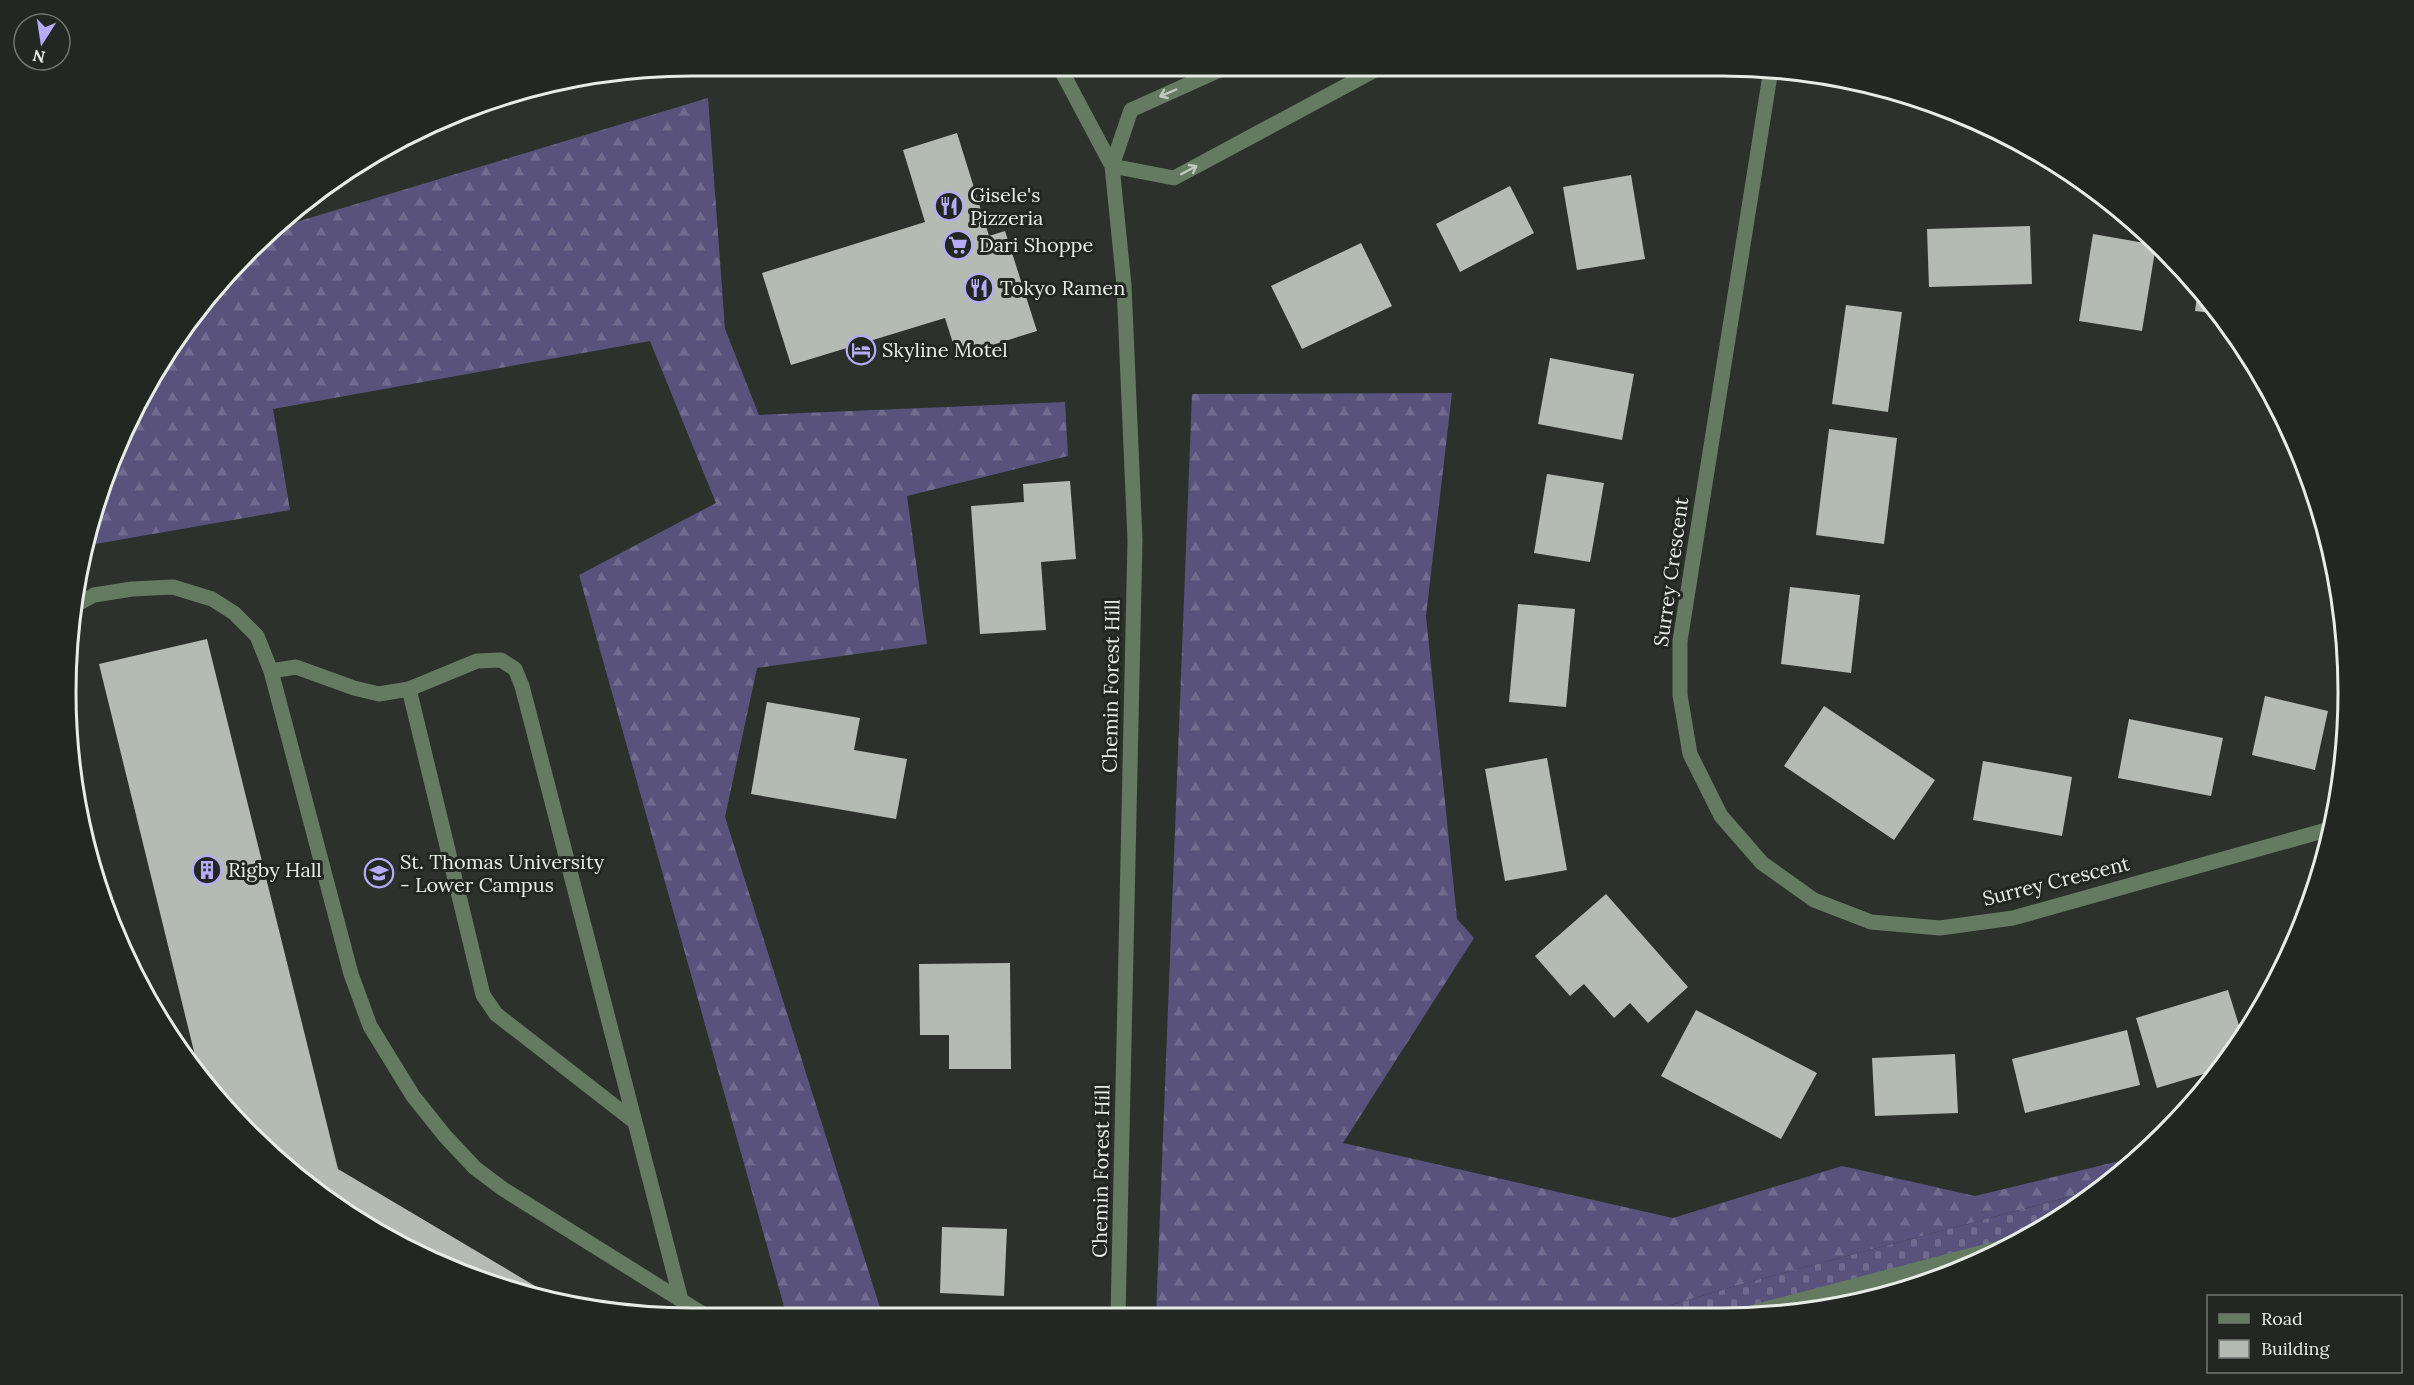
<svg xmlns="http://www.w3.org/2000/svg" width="2414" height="1385" viewBox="0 0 2414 1385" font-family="Lora,serif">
  <defs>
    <pattern id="forest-firs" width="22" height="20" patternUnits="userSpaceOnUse" patternTransform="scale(1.5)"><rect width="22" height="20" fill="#59527c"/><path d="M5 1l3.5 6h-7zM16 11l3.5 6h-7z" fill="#716b8f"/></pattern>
    <pattern id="cemetery-stones" width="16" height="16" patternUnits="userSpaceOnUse" patternTransform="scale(1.5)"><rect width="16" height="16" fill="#59527c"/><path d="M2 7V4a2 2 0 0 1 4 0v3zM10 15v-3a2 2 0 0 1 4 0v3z" fill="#716b8f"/></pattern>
  </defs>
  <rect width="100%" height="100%" fill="#2c322b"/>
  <!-- forest -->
  <path fill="url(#forest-firs)" d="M 708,98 L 725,329 L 759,415 L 1065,402 L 1068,456 L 907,496 L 927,644 L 757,668 L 725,817 L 883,1317 L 787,1317 L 579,575 L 716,503 L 650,341 L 273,409 L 290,510 L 84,546 L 87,530 L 130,416 L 172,344 L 249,250 L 273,229 Z
    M 1452,393 L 1426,616 L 1457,919 L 1474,938 L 1343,1143 L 1673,1218 L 1842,1166 L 1975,1196 L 2140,1156 L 2099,1189 L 1753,1281 L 1640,1314 L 1156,1316 L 1192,394 Z"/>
  <!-- cemetery -->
  <path fill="url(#cemetery-stones)" d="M 2099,1189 L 2069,1214 L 1923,1286 L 1803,1314 L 1640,1314 L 1753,1281 Z"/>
  <!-- building -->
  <path fill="#b3bbb2" d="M 957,133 L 989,236 L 1005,231 L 1037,331 L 957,356 L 945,318 L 791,365 L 762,273 L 925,222 L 903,150 Z
    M 1631,175 L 1645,259 L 1577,270 L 1563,187 Z
    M 1510,186 L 1534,233 L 1460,272 L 1436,224 Z
    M 2030,226 L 2032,284 L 1929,287 L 1927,229 Z
    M 2093,234 L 2156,245 L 2142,331 L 2079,321 Z
    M 1361,243 L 1392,306 L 1302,349 L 1271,286 Z
    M 2198,289 L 2219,311 L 2221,314 L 2195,311 Z
    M 1846,305 L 1902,312 L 1888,412 L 1832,404 Z
    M 1550,358 L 1634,374 L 1622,440 L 1538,424 Z
    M 1829,429 L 1897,438 L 1884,544 L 1816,535 Z
    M 1547,474 L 1604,483 L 1590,562 L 1534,553 Z
    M 1070,481 L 1076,559 L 1041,562 L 1046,630 L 980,634 L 971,506 L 1024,502 L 1023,484 Z
    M 1790,587 L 1860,595 L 1851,673 L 1781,664 Z
    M 1518,604 L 1575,609 L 1566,707 L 1509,702 Z
    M 207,639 L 338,1169 L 557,1299 L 491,1286 L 379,1235 L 280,1164 L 221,1105 L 200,1076 L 99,664 Z
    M 2265,696 L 2328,711 L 2315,770 L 2252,755 Z
    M 767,702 L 860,718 L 854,750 L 907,759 L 896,819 L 751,794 Z
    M 1824,706 L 1935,780 L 1894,840 L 1784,766 Z
    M 2129,719 L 2223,738 L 2211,796 L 2118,778 Z
    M 1547,758 L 1567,870 L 1505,881 L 1485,769 Z
    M 1983,761 L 2072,777 L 2062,836 L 1973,820 Z
    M 1606,894 L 1688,987 L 1648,1023 L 1630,1003 L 1614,1018 L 1584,984 L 1570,996 L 1535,956 Z
    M 1010,963 L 1011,1069 L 949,1069 L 949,1035 L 920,1035 L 919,964 Z
    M 2228,990 L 2242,1035 L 2214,1071 L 2157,1088 L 2136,1018 Z
    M 1696,1010 L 1817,1073 L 1781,1139 L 1661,1076 Z
    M 2127,1030 L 2140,1085 L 2025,1113 L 2012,1059 Z
    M 1955,1054 L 1958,1113 L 1875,1116 L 1872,1058 Z
    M 942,1227 L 1007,1229 L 1004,1296 L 940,1293 Z"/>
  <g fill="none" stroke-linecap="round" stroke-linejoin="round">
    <!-- minor -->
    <path stroke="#647b61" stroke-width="15" d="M 1771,69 L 1680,641 L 1680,695 L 1690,754 L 1721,816 L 1762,863 L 1814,900 L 1871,922 L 1940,928 L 2013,918 L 2330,829
      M 1061,70 L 1112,166 L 1124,285 L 1135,540 L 1118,1316
      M 1112,166 L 1174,178 L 1377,69
      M 1112,166 L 1131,110 L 1222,69
      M 72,607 L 94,595 L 132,589 L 173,587 L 212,599 L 234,613 L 257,636 L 271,671 L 351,974 L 370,1026 L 413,1096 L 445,1136 L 475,1168 L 503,1189 L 708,1317
      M 271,671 L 296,667 L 354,688 L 379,694 L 409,689 L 477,661 L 501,660 L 515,669 L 522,686 L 681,1300
      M 409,689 L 483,995 L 496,1014 L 635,1122
      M 1747,1314 L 1999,1248"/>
  </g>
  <!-- one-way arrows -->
  <defs><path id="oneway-shaft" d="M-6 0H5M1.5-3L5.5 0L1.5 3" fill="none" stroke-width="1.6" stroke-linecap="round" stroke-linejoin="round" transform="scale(1.5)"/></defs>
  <g stroke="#c0cabf">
    <use href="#oneway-shaft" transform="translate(1168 93) rotate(157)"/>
    <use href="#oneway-shaft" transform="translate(1189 170) rotate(-28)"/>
  </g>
  <!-- icons -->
  <defs>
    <g id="restaurant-ring" transform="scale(1.5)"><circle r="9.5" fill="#222821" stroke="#b7abf8" stroke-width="1.5"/><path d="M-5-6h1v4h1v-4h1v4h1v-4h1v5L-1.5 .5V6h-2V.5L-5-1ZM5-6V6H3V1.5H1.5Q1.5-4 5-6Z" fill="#b7abf8"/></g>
    <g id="supermarket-ring" transform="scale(1.5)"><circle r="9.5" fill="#222821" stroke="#b7abf8" stroke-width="1.5"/><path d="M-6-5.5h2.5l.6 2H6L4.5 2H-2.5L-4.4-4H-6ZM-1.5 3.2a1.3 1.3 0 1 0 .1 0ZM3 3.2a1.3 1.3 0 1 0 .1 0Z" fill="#b7abf8"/></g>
    <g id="hotel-ring" transform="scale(1.5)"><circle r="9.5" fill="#222821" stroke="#b7abf8" stroke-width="1.5"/><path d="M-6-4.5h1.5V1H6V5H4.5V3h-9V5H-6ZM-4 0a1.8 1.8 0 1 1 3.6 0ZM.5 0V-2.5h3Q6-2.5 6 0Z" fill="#b7abf8"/></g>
    <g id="building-ring" transform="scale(1.5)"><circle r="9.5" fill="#222821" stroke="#b7abf8" stroke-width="1.5"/><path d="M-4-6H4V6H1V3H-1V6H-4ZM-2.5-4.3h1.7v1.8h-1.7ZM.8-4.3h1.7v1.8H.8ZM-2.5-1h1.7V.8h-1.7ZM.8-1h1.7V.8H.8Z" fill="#b7abf8"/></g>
    <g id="university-ring" transform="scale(1.5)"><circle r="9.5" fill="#222821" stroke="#b7abf8" stroke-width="1.5"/><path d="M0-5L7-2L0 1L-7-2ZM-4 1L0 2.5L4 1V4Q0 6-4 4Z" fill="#b7abf8"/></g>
  </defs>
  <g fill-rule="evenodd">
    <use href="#restaurant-ring" x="949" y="206"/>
    <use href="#supermarket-ring" x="958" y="245"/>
    <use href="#restaurant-ring" x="979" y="288"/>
    <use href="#hotel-ring" x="861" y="350"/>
    <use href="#building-ring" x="207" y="870"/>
    <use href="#university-ring" x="379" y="873"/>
  </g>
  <g text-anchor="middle" stroke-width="6" stroke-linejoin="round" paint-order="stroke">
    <!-- poi labels -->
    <g font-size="20" fill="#e8ece7" stroke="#222821" text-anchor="start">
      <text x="970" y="202">Gisele's<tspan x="970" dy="23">Pizzeria</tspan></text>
      <text x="979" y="252">Dari Shoppe</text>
      <text x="1000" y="295">Tokyo Ramen</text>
      <text x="882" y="357">Skyline Motel</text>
      <text x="400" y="869">St. Thomas University<tspan x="400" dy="23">- Lower Campus</tspan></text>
      <text x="228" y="877">Rigby Hall</text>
    </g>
    <!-- street labels -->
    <g font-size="20" fill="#e8ece7" stroke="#222821">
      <text transform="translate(1671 572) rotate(-82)" y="7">Surrey Crescent</text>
      <text transform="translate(1111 686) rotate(-89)" y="7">Chemin Forest Hill</text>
      <text transform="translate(2056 881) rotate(-14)" y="7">Surrey Crescent</text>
      <text transform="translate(1101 1171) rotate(-89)" y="7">Chemin Forest Hill</text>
    </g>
  </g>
  <!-- crop -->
  <path d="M0 0H2414V1385H0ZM692 76H1722A616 616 0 0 1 2338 692V692A616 616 0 0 1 1722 1308H692A616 616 0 0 1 76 692V692A616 616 0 0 1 692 76Z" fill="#222821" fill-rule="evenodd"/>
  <path fill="none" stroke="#e8ece7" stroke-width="3" d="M692 76H1722A616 616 0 0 1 2338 692V692A616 616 0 0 1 1722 1308H692A616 616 0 0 1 76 692V692A616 616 0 0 1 692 76Z"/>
  <!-- legend -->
  <rect x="2207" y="1295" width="195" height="78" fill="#222821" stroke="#717670" stroke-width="1.5"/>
  <rect x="2219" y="1314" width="30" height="9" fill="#647b61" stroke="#717670" stroke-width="1.5"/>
  <text x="2261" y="1325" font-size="18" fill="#e8ece7">Road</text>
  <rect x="2219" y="1340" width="30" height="18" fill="#b3bbb2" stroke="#717670" stroke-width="1.5"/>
  <text x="2261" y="1355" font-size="18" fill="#e8ece7">Building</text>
  <!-- north arrow -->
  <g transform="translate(42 42) rotate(192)"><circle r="28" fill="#222821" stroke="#717670" stroke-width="1.5"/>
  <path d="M0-4.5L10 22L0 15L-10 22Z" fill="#b7abf8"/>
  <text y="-9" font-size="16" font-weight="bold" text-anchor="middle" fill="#e8ece7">N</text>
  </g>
</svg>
